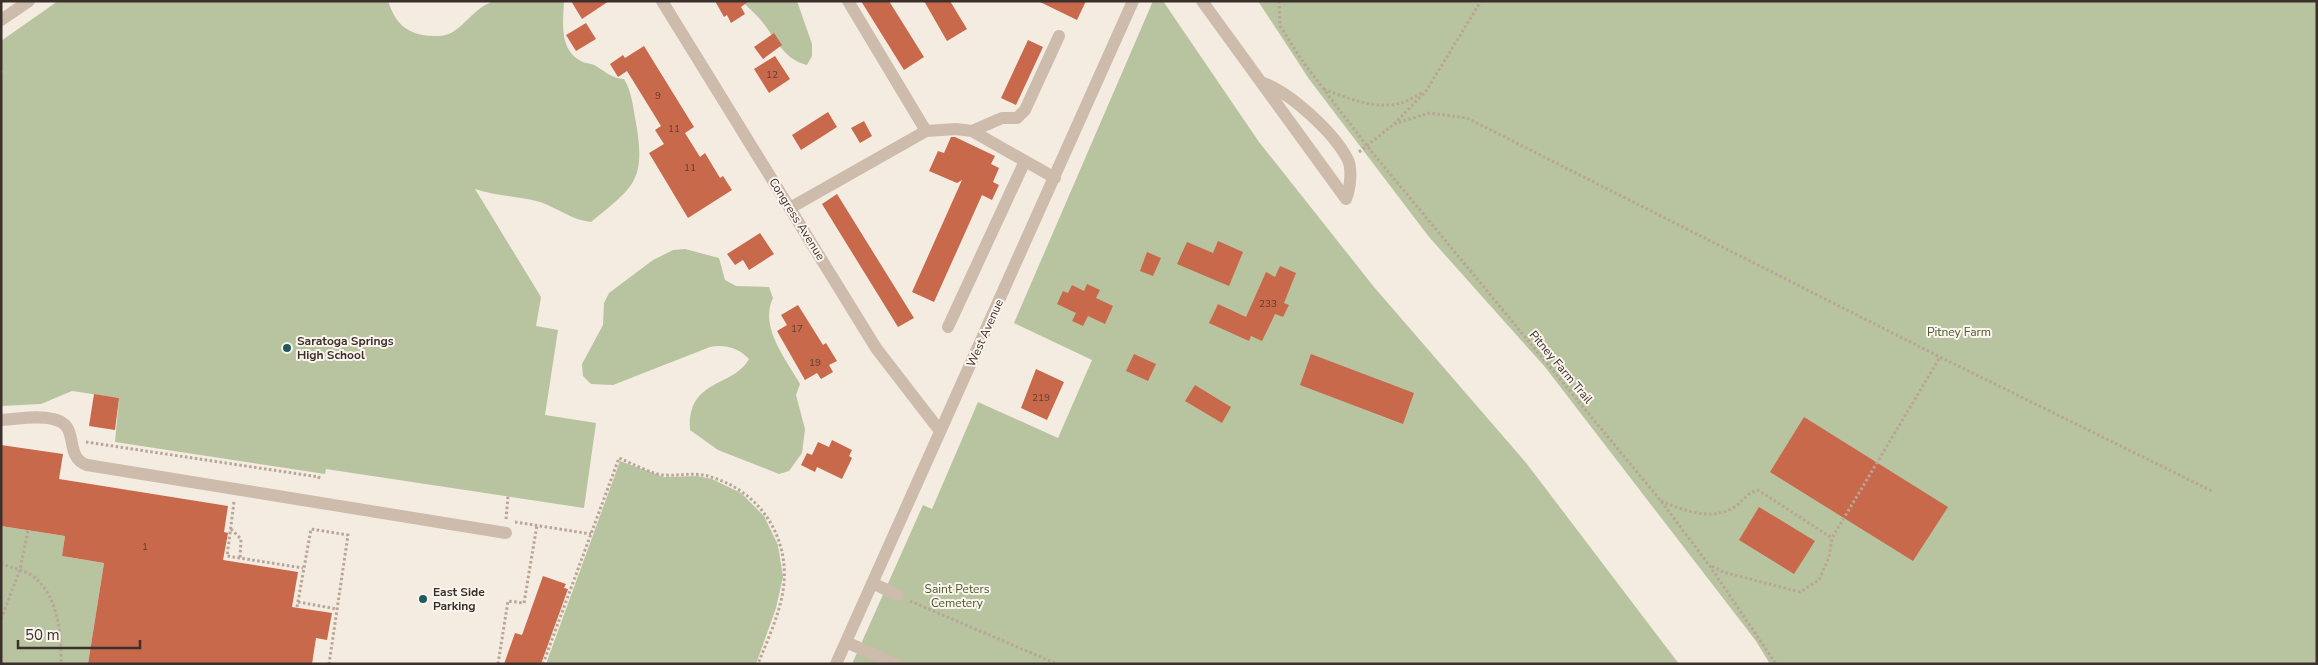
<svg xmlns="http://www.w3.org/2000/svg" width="2318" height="665" viewBox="0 0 2318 665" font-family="'Nunito Sans',sans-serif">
  <rect width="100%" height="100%" fill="#f4ebe1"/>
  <!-- green -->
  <path fill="#b8c4a0" d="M 58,1 L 388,1 C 396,25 408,35 433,36 C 439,36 445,36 451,33 C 467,24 476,6 495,1 C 509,0 547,1 564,1 C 563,22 559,50 581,61 C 586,64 592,63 596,66 C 606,72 611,78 624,79 C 632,92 633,107 636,123 C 646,181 634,187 591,222 C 572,220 558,208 540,202 C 519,196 496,196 475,189 L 541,297 L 536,326 L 558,330 L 545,415 L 596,423 L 584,508 L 326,469 L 325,474 L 115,442 L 119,398 L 72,391 L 41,404 L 1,406 L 1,74 L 3,72 L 1,69 L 1,41 Z
    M 742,1 L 797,1 L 812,44 L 812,56 L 807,65 C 783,60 774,35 759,18 C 754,12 747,7 742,1 Z
    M 1153,1 L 1163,1 L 1259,142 L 1374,287 L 1527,464 L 1679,664 L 852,664 L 923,505 L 932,509 L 978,402 L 1058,438 L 1092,360 L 1014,323 Z
    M 1258,1 L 2317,1 L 2317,664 L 1770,664 L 1756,641 L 1545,367 L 1429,237 L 1309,79 Z
    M 685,249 L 719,258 L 725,280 L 736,286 L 769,287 L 773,298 C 759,327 786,359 800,384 L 796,395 L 805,429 L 802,453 L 789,471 L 779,474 L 718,450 L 690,430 C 687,378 733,388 749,359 C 739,348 724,344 710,347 L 613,385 L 591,384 L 583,376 L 582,364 L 603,325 L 604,303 L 609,293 L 653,260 L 673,250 Z
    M 620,461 L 664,477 L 697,476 L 712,479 L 741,493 L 764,516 L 778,545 L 783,577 L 776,608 L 756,664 L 546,664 Z
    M 1,526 L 65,536 L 62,556 L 104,563 L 88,664 L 1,664 Z"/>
  <!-- building -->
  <path fill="#c8694b" d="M 571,1 L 609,1 L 582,19 Z
    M 715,1 L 749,1 L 741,7 L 745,14 L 731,23 L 727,15 L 724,17 Z
    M 861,1 L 889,1 L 924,57 L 904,70 Z
    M 924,1 L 950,1 L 967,29 L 947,41 Z
    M 1038,1 L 1086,1 L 1077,20 Z
    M 586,23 L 596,39 L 576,51 L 566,35 Z
    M 774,33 L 782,45 L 763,59 L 754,47 Z
    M 1028,40 L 1043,47 L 1016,105 L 1001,98 Z
    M 644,46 L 694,127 L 685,133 L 700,157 L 705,153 L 720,178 L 723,176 L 732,190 L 688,218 L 649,153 L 664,144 L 655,130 L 661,126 L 627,71 L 618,77 L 610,64 L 623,55 L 625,58 Z
    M 775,56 L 790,79 L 769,93 L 754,69 Z
    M 828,112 L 837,127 L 801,150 L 792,135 Z
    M 864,121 L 872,136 L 860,143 L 851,128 Z
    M 951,137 L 955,137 L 995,156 L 991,164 L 999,168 L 993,182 L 999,185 L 992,200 L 982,195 L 934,302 L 912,292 L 962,180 L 957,183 L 929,171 L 938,151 L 944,153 Z
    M 837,194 L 914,318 L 898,327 L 822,204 Z
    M 760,233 L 774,254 L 749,270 L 743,260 L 735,265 L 727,254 Z
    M 1218,241 L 1243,252 L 1229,286 L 1177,264 L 1187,242 L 1213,253 Z
    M 1147,252 L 1161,258 L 1153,276 L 1140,271 Z
    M 1280,266 L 1296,273 L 1284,303 L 1289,305 L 1283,317 L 1275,314 L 1262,341 L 1251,336 L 1249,341 L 1209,323 L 1218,304 L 1246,317 L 1266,272 L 1275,277 Z
    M 1087,284 L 1100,290 L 1096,298 L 1113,306 L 1105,324 L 1088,316 L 1083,326 L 1072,321 L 1076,313 L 1057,304 L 1063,291 L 1068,293 L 1072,285 L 1084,291 Z
    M 798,305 L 823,345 L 826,343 L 837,361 L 829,365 L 833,372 L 821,379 L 817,373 L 805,380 L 777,331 L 787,325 L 781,315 Z
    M 1134,354 L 1156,364 L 1148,381 L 1126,371 Z
    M 1311,354 L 1414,393 L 1403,424 L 1300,385 Z
    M 1036,369 L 1064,382 L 1047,420 L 1021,408 Z
    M 1195,385 L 1231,407 L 1222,423 L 1185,401 Z
    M 94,394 L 119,398 L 115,430 L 89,426 Z
    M 1804,417 L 1948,507 L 1913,561 L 1770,472 Z
    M 832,440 L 852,450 L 849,456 L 852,458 L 842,479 L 817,467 L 815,472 L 801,465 L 807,453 L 812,455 L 818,442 L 829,447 Z
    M 1,445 L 63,454 L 59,479 L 228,506 L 224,532 L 228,533 L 223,560 L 298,572 L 292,607 L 332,613 L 327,640 L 316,638 L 312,664 L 88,664 L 104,563 L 62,556 L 65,536 L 1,526 Z
    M 1759,507 L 1815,541 L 1794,574 L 1739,540 Z
    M 543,576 L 566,584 L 564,588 L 568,589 L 541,664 L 504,664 L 515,633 L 522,635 Z"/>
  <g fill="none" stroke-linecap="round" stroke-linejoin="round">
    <!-- path -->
    <path stroke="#b9a596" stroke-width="3" stroke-dasharray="2.5 2.5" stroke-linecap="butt" d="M 1279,1 L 1280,26 L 1303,62 L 1367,146 L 1661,501 L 1709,565 L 1776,664
      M 1324,89 C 1346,98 1376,110 1401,103 C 1408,101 1416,96 1423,92
      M 1394,124 L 1426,91 L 1481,1
      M 1359,152 L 1394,124 L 1429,113 L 1467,118 L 1940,357 L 2212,491
      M 86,442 L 319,477 L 318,481
      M 1661,501 C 1683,510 1710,521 1733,508 C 1743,502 1746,493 1758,490 L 1832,538
      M 234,502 L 227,556 L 303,568
      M 506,519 L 508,496
      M 515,522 L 591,534
      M 231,529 L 241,539 L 240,559
      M 1,563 C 11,568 25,570 34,577 C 59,597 61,634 61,664
      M 1712,566 L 1723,572 L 1800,592 L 1819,580 L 1829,557 L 1832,538 L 1940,357
      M 910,601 L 1057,664
      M 298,602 L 337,609
      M 297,607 L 311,529 L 348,535 L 329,664
      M 1,619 L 20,570 L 28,530
      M 498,664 L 508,601 L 524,603 L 537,525
      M 543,664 L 619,458 C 631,463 653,475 665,475 C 683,476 696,471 714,478 C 763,494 791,541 783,591 C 779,616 767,641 758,664"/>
    <!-- minor -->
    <path stroke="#cdbbac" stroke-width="12" d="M 662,1 L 876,348 L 940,431
      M 848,1 L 926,131
      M 1202,1 L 1346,199
      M 1,20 L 29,1
      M 1263,83 C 1291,93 1333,132 1347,158 C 1353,168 1350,189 1346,199
      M 972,131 L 1002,118 L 1017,118 L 1025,110 L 1059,36
      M 790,208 L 926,131 L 956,129 L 972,131 L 1055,178
      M 948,327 L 1025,161
      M 1,420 C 18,419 37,415 53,419 C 82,425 62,456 87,465 L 506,533
      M 872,583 L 898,595
      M 846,642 L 895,664
      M 836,664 L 1133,1"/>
  </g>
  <!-- markers -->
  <g fill="#1f5a5e" stroke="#fbf5ee" stroke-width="2">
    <circle cx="287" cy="348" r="5"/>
    <circle cx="423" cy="599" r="5"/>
  </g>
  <g text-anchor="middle" stroke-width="4" stroke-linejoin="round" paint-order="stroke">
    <!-- number labels -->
    <g font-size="10" fill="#5e3e33">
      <text x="772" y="78">12</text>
      <text x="658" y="99">9</text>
      <text x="674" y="132">11</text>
      <text x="690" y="171">11</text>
      <text x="1268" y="307">233</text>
      <text x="797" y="332">17</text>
      <text x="815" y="366">19</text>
      <text x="1041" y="401">219</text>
      <text x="145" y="550">1</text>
    </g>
    <!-- street labels -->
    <g font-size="12" fill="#3b302b" stroke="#fbf5ee">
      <text transform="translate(797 219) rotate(58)" y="4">Congress Avenue</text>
      <text transform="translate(985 333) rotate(-66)" y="4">West Avenue</text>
      <text transform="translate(1561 367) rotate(50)" y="4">Pitney Farm Trail</text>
    </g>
    <!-- park labels -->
    <g font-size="12" fill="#4a5a2e" stroke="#fbf5ee">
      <text x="1959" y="336">Pitney Farm</text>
      <text x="957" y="593">Saint Peters<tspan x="957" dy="14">Cemetery</tspan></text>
    </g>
    <!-- poi labels -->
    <g font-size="12" font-weight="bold" fill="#3b302b" stroke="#fbf5ee" text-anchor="start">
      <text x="297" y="345">Saratoga Springs<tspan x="297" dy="14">High School</tspan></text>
      <text x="433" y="596">East Side<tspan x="433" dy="14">Parking</tspan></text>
    </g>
  </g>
  <!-- border -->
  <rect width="2318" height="665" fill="none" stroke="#3b302b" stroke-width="5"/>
  <!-- scale -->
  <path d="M18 640v8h122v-8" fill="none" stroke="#3b302b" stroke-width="2.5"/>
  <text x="25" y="640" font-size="15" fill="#3b302b" stroke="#fbf5ee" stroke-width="4" paint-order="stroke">50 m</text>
</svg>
